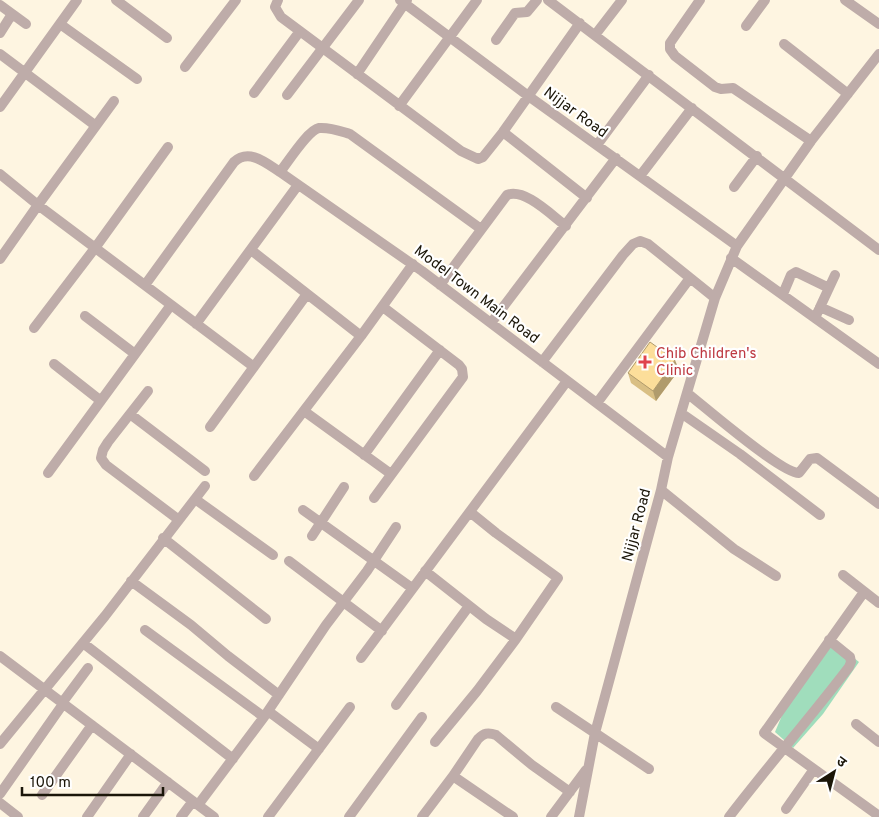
<svg xmlns="http://www.w3.org/2000/svg" width="879" height="817" viewBox="0 0 879 817" font-family="Overpass,'Noto Sans Devanagari',sans-serif">
  <rect width="100%" height="100%" fill="#fef5e1"/>
  <!-- green -->
  <path fill="#a0ddbc" d="M 834,642 L 859,662 L 823,714 L 793,748 L 775,732 L 783,713 Z"/>
  <g fill="none" stroke-linecap="round" stroke-linejoin="round">
    <!-- minor -->
    <path stroke="#beaca9" stroke-width="10" d="M 116,0 L 167,38
      M 278,0 L 275,7 L 281,17 L 461,151 L 478,159 L 483,157 L 503,132 L 580,23
      M 400,0 L 527,95 L 737,246
      M 548,0 L 879,250
      M 700,0 L 670,43 L 670,49 L 675,56 L 715,87 L 721,89 L 733,88 L 811,141
      M 845,0 L 879,24
      M 0,5 L 26,24
      M 60,24 L 137,79
      M 746,26 L 765,0
      M 0,33 L 12,14
      M 595,35 L 622,0
      M 496,40 L 515,13 L 527,12 L 537,0
      M 784,44 L 848,94
      M 0,54 L 96,126
      M 185,67 L 236,0
      M 357,74 L 407,0
      M 254,93 L 300,31
      M 287,95 L 359,0
      M 399,106 L 477,0
      M 0,107 L 77,0
      M 503,132 L 587,198
      M 597,145 L 649,75
      M 280,172 C 288,162 308,130 319,128 C 330,127 340,131 350,134 L 481,229
      M 0,174 L 38,205 L 254,367
      M 640,176 L 692,108
      M 734,187 L 757,156
      M 251,250 L 361,336
      M 731,258 L 879,364
      M 0,259 L 38,205 L 114,101
      M 145,285 L 234,162 C 249,148 266,163 280,172 L 422,271 L 668,457
      M 440,285 L 507,195 C 525,188 551,215 566,226
      M 783,294 L 791,275 L 796,272 L 829,288
      M 820,307 L 849,320
      M 85,316 L 135,354
      M 815,318 L 835,275
      M 491,323 L 616,158
      M 196,324 L 298,185
      M 34,328 L 95,248 L 168,147
      M 542,362 L 623,255 L 633,244 L 640,241 L 648,244 L 715,298
      M 54,364 L 101,401
      M 148,391 L 108,442 L 103,450 L 101,458 L 106,465 L 179,520
      M 687,393 C 705,407 782,474 799,473 L 810,459 L 817,458 L 879,504
      M 597,403 L 690,278
      M 304,411 L 391,474
      M 681,413 L 740,454 L 820,515
      M 130,414 L 205,471
      M 210,427 L 307,294
      M 364,455 L 440,350
      M 48,473 L 171,305
      M 254,476 L 361,336 L 413,264
      M 661,490 L 734,549 L 776,576
      M 374,498 L 463,377 L 462,369 L 459,365 L 383,307
      M 195,499 L 273,555
      M 303,510 L 412,588
      M 312,536 L 344,487
      M 163,538 L 266,619
      M 289,561 L 382,631
      M 425,571 L 486,619 L 516,639
      M 843,575 L 879,603
      M 131,581 L 191,625 L 228,656 L 279,695
      M 864,592 L 764,733 L 879,816
      M 145,630 L 264,717
      M 83,643 L 233,759
      M 0,656 L 214,817
      M 361,658 L 567,381
      M 62,703 L 88,668
      M 396,705 L 469,606
      M 556,707 L 649,769
      M 268,711 L 319,749
      M 856,724 L 879,742
      M 435,742 L 477,691 L 516,639 L 558,578 L 496,533 L 470,512
      M 0,744 L 105,616 L 205,486
      M 453,776 L 513,817
      M 0,794 L 63,704
      M 42,795 L 92,725
      M 0,803 L 18,817
      M 198,805 L 264,717 L 326,625 L 367,571 L 396,527
      M 786,809 L 814,769
      M 87,817 L 131,754
      M 143,817 L 168,782
      M 181,817 L 193,801
      M 268,817 L 350,707
      M 349,817 L 422,717
      M 422,817 L 453,776 L 478,739 C 484,733 488,732 496,735 L 532,765 L 570,792
      M 551,817 L 586,770
      M 579,817 L 595,733 L 661,490 L 668,457 L 715,298 L 737,246 L 811,141 L 879,54
      M 729,817 C 768,766 810,718 849,667 L 851,662 L 850,657 L 829,640"/>
  </g>
  <!-- wall -->
  <path fill="#d9bf84" d="M 679,370 L 656,401 L 631,383 L 628,373 Z"/>
  <!-- shaded-wall -->
  <path fill="#b09b6c" d="M 675,360 L 679,370 L 656,401 L 653,391 Z"/>
  <!-- building -->
  <path fill="#fcde9a" stroke="#b09b6c" d="M 650,342 L 675,360 L 653,391 L 628,373 Z"/>
  <!-- markers -->
  <path fill="#e0444e" stroke="#fff" stroke-width="2" d="M642.5 354.5h5v5h5v5h-5v5h-5v-5h-5v-5h5z"/>
  <g text-anchor="middle" stroke-width="4.5" stroke-linejoin="round" paint-order="stroke">
    <!-- street labels -->
    <g font-size="15" fill="#1b1609" stroke="#fff">
      <text transform="translate(576 112) rotate(36)" y="5">Nijjar Road</text>
      <text transform="translate(477 294) rotate(37)" y="5">Model Town Main Road</text>
      <text transform="translate(636 525) rotate(-75)" y="5">Nijjar Road</text>
    </g>
    <!-- health labels -->
    <g font-size="15" fill="#be3a42" stroke="#fff" text-anchor="start">
      <text x="656" y="358">Chib Children's<tspan x="656" dy="17">Clinic</tspan></text>
    </g>
  </g>
  <!-- north arrow -->
  <g transform="translate(834 772) rotate(36)" stroke="#ffffff" stroke-width="4" paint-order="stroke">
  <path d="M0-4L9 19L0 12L-9 19Z" fill="#1b1609"/>
  <text y="-8" font-size="14" font-weight="bold" text-anchor="middle" fill="#1b1609">उ</text>
  </g>
  <!-- scale -->
  <path d="M22 787v8h141v-8" fill="none" stroke="#1b1609" stroke-width="2.5"/>
  <text x="30" y="787" font-size="15" fill="#1b1609" stroke="#ffffff" stroke-width="4" paint-order="stroke">100 m</text>
</svg>
